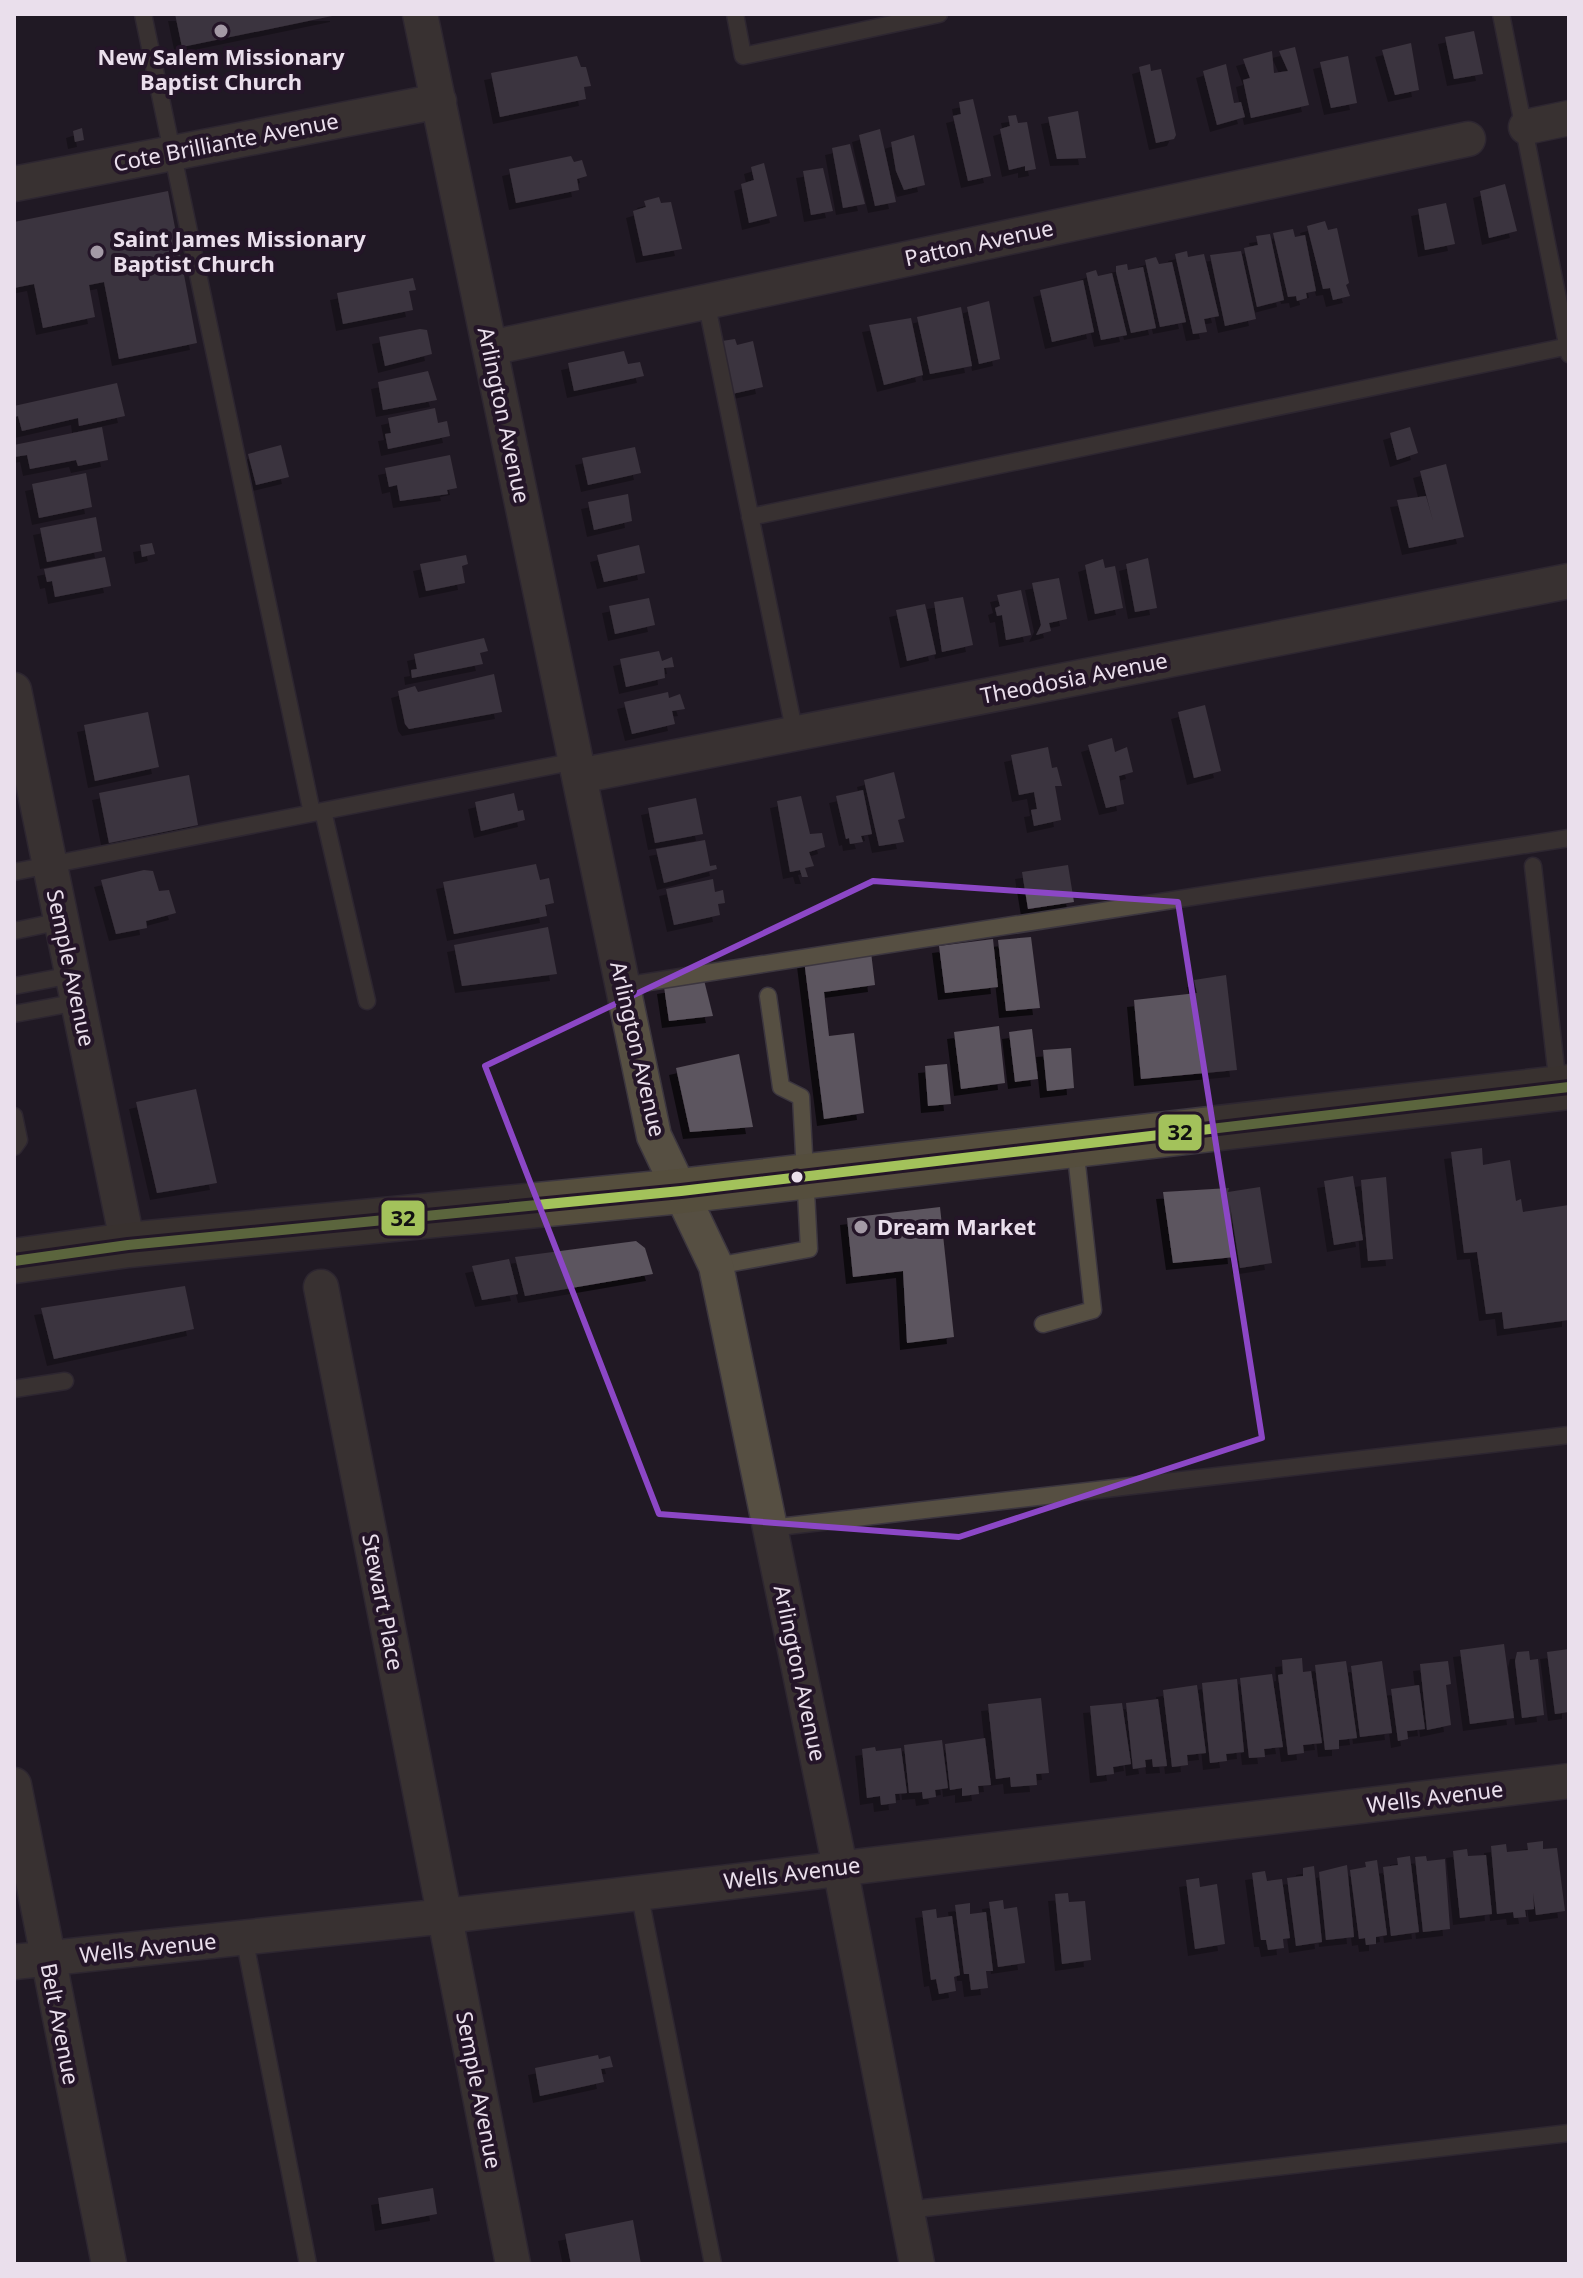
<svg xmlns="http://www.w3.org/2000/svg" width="1583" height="2278" viewBox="0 0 1583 2278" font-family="'Noto Sans',sans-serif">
  <defs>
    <filter id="shadow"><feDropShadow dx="-7" dy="7" stdDeviation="0" flood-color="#0009"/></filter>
  </defs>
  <rect width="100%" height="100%" fill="#211924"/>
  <!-- building -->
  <path fill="#5c545e" filter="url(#shadow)" d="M 175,14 L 337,14 L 337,15 L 182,47 Z
    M 1474,31 L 1483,74 L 1454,79 L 1445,37 Z
    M 1411,43 L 1419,90 L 1395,95 L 1382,50 Z
    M 1295,47 L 1309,105 L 1251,118 L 1243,80 L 1250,78 L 1243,59 L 1272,51 L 1274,73 L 1288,71 L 1279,51 Z
    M 577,56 L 581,67 L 586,67 L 591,86 L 584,87 L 586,99 L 500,117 L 491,73 Z
    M 1348,56 L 1357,103 L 1331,108 L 1320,62 Z
    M 1150,64 L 1151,71 L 1161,69 L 1176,135 L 1174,139 L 1156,143 L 1139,67 Z
    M 1226,64 L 1234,103 L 1241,102 L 1245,117 L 1217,125 L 1203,71 Z
    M 973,99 L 991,176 L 968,181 L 953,116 L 961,114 L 959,102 Z
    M 1078,111 L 1086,158 L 1057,159 L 1048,117 Z
    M 1016,115 L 1018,123 L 1027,122 L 1036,169 L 1025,171 L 1025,166 L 1009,170 L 1000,129 L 1010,126 L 1008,116 Z
    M 82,128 L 84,140 L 75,142 L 73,131 Z
    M 880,129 L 896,202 L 875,206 L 859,135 Z
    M 914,135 L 925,185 L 904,190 L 896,171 L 891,142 Z
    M 850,144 L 865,204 L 843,208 L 832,148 Z
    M 571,156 L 574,162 L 582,160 L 587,176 L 577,179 L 579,190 L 516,203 L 509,169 Z
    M 764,163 L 777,216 L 749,223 L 741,184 L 754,180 L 751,167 Z
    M 823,168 L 833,211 L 811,215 L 803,171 Z
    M 1505,184 L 1517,231 L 1489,238 L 1480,191 Z
    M 168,191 L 197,343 L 119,359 L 104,282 L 89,285 L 95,317 L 43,328 L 34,284 L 14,288 L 14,222 Z
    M 659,197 L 661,203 L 671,202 L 682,249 L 643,256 L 633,211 L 646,207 L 644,201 Z
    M 1446,203 L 1455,244 L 1425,250 L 1418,209 Z
    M 1325,221 L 1328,230 L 1337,228 L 1349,283 L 1346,285 L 1350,296 L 1333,300 L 1330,288 L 1323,289 L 1307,226 Z
    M 1293,229 L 1295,237 L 1305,235 L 1316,291 L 1306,293 L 1307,298 L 1297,301 L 1296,296 L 1288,297 L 1273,233 Z
    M 1270,234 L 1284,300 L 1257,307 L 1244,248 L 1258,245 L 1256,236 Z
    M 1187,251 L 1188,257 L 1204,254 L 1219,316 L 1204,319 L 1207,332 L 1193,334 L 1175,254 Z
    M 1241,251 L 1256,319 L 1225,326 L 1210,255 Z
    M 1156,257 L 1159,264 L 1172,262 L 1186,322 L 1160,327 L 1145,260 Z
    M 1127,264 L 1128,270 L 1143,267 L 1156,328 L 1131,333 L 1116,272 L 1116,266 Z
    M 1096,270 L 1098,276 L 1112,273 L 1127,335 L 1101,340 L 1086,273 Z
    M 413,278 L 416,290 L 409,291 L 413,310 L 343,324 L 337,293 Z
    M 1083,280 L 1094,332 L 1052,342 L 1040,290 Z
    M 989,301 L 1000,359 L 979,364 L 967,307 Z
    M 961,307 L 972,366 L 930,374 L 917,317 Z
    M 911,318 L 923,375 L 884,385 L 869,325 Z
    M 420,329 L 427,330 L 432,354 L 385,366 L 379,337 Z
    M 735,339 L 737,345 L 753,341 L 763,387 L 732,394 L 722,341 Z
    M 624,351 L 628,364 L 640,362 L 644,376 L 574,391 L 568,363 Z
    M 428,371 L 437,400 L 383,410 L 378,382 Z
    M 117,383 L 125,416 L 79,426 L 78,418 L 22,431 L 18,416 L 14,417 L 14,406 Z
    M 435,408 L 438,423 L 447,421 L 450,436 L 388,449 L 385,434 L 391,433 L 388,418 Z
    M 102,427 L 108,460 L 78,466 L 76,460 L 30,469 L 27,455 L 14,457 L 14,445 Z
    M 1410,427 L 1418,453 L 1397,460 L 1390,433 Z
    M 281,445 L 289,477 L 256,485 L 248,454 Z
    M 635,447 L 641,473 L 588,485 L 582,458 Z
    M 450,455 L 457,488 L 447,490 L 448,494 L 400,501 L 397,485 L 389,487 L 385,468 Z
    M 1446,464 L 1464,537 L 1409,548 L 1397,500 L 1426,496 L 1433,521 L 1420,471 Z
    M 86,473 L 92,507 L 39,518 L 32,484 Z
    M 628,494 L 632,521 L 594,530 L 588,502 Z
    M 96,517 L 102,551 L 47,562 L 40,528 Z
    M 152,543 L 155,554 L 142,557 L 140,545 Z
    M 639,545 L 645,573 L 604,582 L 597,555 Z
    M 466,555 L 468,564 L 462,566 L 465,583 L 426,591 L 420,564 Z
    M 105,557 L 111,586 L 55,597 L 52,581 L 47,582 L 44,569 Z
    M 1148,558 L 1157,608 L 1135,612 L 1126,564 Z
    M 1103,559 L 1105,568 L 1115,566 L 1123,608 L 1095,614 L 1085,565 Z
    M 1059,578 L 1067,619 L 1049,623 L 1051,631 L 1036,635 L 1041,625 L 1032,583 Z
    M 1021,590 L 1031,635 L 1006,640 L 1002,615 L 997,616 L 995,608 L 1000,606 L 997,595 Z
    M 963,597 L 973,645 L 942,652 L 934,602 Z
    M 649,598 L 655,625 L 615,634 L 609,606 Z
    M 925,604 L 936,654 L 907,661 L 896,610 Z
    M 484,638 L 488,651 L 480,653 L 483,664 L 412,678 L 411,670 L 417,669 L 414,654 Z
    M 659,651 L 662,661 L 672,657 L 674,667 L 664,668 L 665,678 L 626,687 L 620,659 Z
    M 494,674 L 502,712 L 409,729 L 405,724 L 398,691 L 415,686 L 418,692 Z
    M 668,692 L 669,698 L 680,694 L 685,709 L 672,711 L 675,724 L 632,734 L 624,702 Z
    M 1205,705 L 1221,771 L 1194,778 L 1178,712 Z
    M 148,712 L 159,767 L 95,781 L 84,725 Z
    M 1112,738 L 1115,752 L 1127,747 L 1133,772 L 1119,776 L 1124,804 L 1106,808 L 1088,745 Z
    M 1048,747 L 1052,768 L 1057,767 L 1062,786 L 1055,786 L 1061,820 L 1034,826 L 1031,810 L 1037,809 L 1034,792 L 1019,795 L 1011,755 Z
    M 894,772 L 905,818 L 898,820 L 904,842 L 879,846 L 864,780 Z
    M 189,775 L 198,825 L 109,843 L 99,793 Z
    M 863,790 L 872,834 L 861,836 L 863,842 L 850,844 L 849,838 L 846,839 L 836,796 Z
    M 514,793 L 518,811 L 523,810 L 525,820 L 481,831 L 475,802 Z
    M 801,796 L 810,834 L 822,833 L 825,847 L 809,852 L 814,866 L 805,868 L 808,877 L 802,877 L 800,870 L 790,872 L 777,801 Z
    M 696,798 L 703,834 L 655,843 L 648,808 Z
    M 705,840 L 710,866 L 716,865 L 717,869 L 664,883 L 656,849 Z
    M 536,864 L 540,880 L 549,878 L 554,903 L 545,905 L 547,916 L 454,934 L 443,882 Z
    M 1068,865 L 1074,902 L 1028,909 L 1022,872 Z
    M 144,870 L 153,871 L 159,891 L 169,890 L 176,913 L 146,921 L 147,928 L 116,934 L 101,880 Z
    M 713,879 L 715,892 L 723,890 L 725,903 L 718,904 L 720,915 L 674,925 L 666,889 Z
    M 548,927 L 557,974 L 462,986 L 454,945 Z
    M 1031,937 L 1040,1008 L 1006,1011 L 998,940 Z
    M 993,939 L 998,987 L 945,993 L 939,946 Z
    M 871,952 L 875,985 L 824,992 L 829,1036 L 854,1033 L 864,1113 L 824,1119 L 804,960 Z
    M 1226,975 L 1237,1070 L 1141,1079 L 1134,1000 L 1197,993 L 1194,980 Z
    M 704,980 L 713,1016 L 669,1021 L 664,987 Z
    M 999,1026 L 1005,1083 L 961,1089 L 954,1032 Z
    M 1032,1029 L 1038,1079 L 1015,1082 L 1009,1032 Z
    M 1071,1048 L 1074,1088 L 1047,1091 L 1043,1050 Z
    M 739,1054 L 753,1127 L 690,1132 L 676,1068 Z
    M 947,1064 L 951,1104 L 928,1106 L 925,1066 Z
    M 196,1089 L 217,1183 L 157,1193 L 136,1102 Z
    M 1482,1148 L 1483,1165 L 1510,1160 L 1516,1201 L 1521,1199 L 1523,1212 L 1569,1205 L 1569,1320 L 1504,1329 L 1502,1312 L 1486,1314 L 1477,1252 L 1464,1253 L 1451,1152 Z
    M 1353,1176 L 1363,1240 L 1334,1245 L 1324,1181 Z
    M 1386,1177 L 1393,1259 L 1368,1261 L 1361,1180 Z
    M 1260,1187 L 1272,1263 L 1240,1268 L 1230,1205 L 1235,1257 L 1173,1263 L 1163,1192 L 1229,1188 L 1228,1192 Z
    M 940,1207 L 954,1337 L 907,1343 L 903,1271 L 853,1277 L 847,1218 Z
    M 636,1241 L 645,1248 L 653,1274 L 525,1296 L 515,1257 Z
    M 509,1259 L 518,1294 L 482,1300 L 472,1266 Z
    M 185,1286 L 194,1329 L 54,1359 L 41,1308 Z
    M 1504,1644 L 1514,1718 L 1470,1724 L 1460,1650 Z
    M 1569,1649 L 1569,1712 L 1555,1714 L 1547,1652 Z
    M 1529,1651 L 1530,1660 L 1538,1659 L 1544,1715 L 1522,1718 L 1515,1661 L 1517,1652 Z
    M 1302,1658 L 1303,1672 L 1311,1671 L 1322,1743 L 1303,1745 L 1304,1753 L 1288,1755 L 1278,1675 L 1283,1674 L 1282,1660 Z
    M 1346,1661 L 1357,1738 L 1339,1740 L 1339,1749 L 1325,1750 L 1315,1665 Z
    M 1382,1661 L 1392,1733 L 1360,1737 L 1351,1666 Z
    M 1448,1661 L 1451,1684 L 1446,1685 L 1451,1725 L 1427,1730 L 1420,1664 Z
    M 1272,1674 L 1283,1747 L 1264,1749 L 1265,1757 L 1249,1758 L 1240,1678 Z
    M 1237,1679 L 1244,1752 L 1226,1754 L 1227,1761 L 1210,1763 L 1202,1683 Z
    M 1197,1685 L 1206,1753 L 1187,1755 L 1188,1765 L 1172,1767 L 1163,1690 Z
    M 1419,1685 L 1425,1729 L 1407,1731 L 1408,1739 L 1398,1741 L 1391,1689 Z
    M 1041,1698 L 1049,1773 L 1036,1774 L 1037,1785 L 1011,1787 L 1010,1777 L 996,1779 L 988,1704 Z
    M 1158,1699 L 1167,1766 L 1153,1767 L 1152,1759 L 1145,1760 L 1146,1767 L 1133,1769 L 1126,1703 Z
    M 1122,1703 L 1131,1764 L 1113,1767 L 1114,1774 L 1097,1776 L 1090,1706 Z
    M 985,1738 L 991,1785 L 978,1786 L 979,1794 L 962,1796 L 962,1788 L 950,1790 L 945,1744 Z
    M 942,1740 L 948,1788 L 935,1790 L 936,1797 L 923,1799 L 922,1792 L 909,1793 L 904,1745 Z
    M 875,1747 L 876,1751 L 901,1748 L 907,1793 L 895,1794 L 896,1803 L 881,1805 L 880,1796 L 867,1798 L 862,1749 Z
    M 1543,1841 L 1543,1849 L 1557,1848 L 1565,1911 L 1536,1915 L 1533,1893 L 1534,1909 L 1525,1910 L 1526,1917 L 1514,1918 L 1513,1912 L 1497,1914 L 1491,1846 L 1506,1844 L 1507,1852 L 1528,1850 L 1527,1843 Z
    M 1467,1849 L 1468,1856 L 1486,1855 L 1492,1914 L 1460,1918 L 1453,1851 Z
    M 1410,1856 L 1419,1932 L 1391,1936 L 1383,1867 L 1398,1865 L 1397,1858 Z
    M 1426,1856 L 1427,1861 L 1445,1859 L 1450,1929 L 1423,1932 L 1415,1857 Z
    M 1377,1860 L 1387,1935 L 1376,1937 L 1376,1944 L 1366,1945 L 1365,1938 L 1359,1939 L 1350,1870 L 1366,1867 L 1365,1862 Z
    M 1347,1865 L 1354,1937 L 1326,1940 L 1319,1872 Z
    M 1314,1866 L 1322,1942 L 1296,1946 L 1287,1878 L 1303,1876 L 1303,1868 Z
    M 1265,1871 L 1267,1881 L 1282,1879 L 1290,1938 L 1283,1939 L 1284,1948 L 1268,1950 L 1266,1940 L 1261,1940 L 1252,1873 Z
    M 1199,1878 L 1200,1887 L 1217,1884 L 1225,1944 L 1195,1949 L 1186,1880 Z
    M 1068,1893 L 1069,1902 L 1085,1901 L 1091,1960 L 1062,1964 L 1055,1894 Z
    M 1003,1900 L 1004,1909 L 1017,1907 L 1025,1963 L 998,1967 L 989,1902 Z
    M 970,1903 L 970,1914 L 986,1912 L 993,1971 L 986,1971 L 988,1988 L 971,1990 L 969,1974 L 964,1974 L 955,1905 Z
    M 936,1909 L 937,1918 L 952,1916 L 960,1975 L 954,1977 L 956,1991 L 939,1994 L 936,1979 L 931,1980 L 922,1911 Z
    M 598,2055 L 599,2059 L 610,2056 L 613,2067 L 601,2069 L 604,2082 L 540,2096 L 535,2068 Z
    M 433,2188 L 437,2214 L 382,2224 L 378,2198 Z
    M 633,2220 L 641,2264 L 571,2264 L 565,2234 Z"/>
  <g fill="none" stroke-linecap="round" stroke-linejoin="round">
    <!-- service casing -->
    <g stroke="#3c363f" stroke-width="19">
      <path id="service" d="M 143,14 L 312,813
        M 735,14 L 743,56 L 939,14
        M 1501,14 L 1569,354
        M 706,301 L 795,734
        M 750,517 L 1569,346
        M 323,811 L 367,1001
        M 1533,866 L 1558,1086
        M 14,872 L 576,761
        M 14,931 L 61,921
        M 14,986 L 72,975
        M 623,986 L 1569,838
        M 14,1014 L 78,1002
        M 14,1116 L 19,1140 L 14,1147
        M 716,1266 L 809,1249 L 801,1097 L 781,1087 L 768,996
        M 1043,1324 L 1093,1310 L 1075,1146
        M 14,1389 L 65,1381
        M 770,1528 L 1569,1435
        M 639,1892 L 713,2264
        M 244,1937 L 308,2264
        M 907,2210 L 1569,2133"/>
    </g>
    <!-- minor casing -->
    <g stroke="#3c363f" stroke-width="37">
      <path id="minor" d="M 420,14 L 654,1136 L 716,1266 L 840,1867 L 917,2264
        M 1526,127 L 1569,118
        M 14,184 L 439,101
        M 490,348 L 1468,139
        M 14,690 L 128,1245
        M 579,776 L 1569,581
        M 321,1287 L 513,2264
        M 14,1785 L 109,2264
        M 14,1962 L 446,1916 L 1569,1781"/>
    </g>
    <!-- secondary casing -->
    <g stroke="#3c363f" stroke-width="47">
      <path id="secondary" d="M 14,1261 L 128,1245 L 681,1191 L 1569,1087"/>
    </g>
    <!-- service -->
    <use href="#service" stroke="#564f42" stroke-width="16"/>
    <!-- minor -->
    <use href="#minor" stroke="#564f42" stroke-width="34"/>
    <!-- secondary -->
    <use href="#secondary" stroke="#554e3d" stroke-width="44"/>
    <!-- bus-1 casing -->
    <g stroke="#241528" stroke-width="16">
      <path id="bus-1" d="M 14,1261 L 128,1245 L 681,1191 L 1569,1087"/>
    </g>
    <!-- bus-1 -->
    <use href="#bus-1" stroke="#a3c25b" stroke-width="10"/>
  </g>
  <!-- marked area -->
  <path d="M0 0H1583V2278H0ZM 873,881 L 1178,902 L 1262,1438 L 959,1537 L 659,1514 L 485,1066 Z" fill="#211924" fill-opacity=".55" fill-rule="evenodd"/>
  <path fill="none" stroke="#8c47c6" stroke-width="6" stroke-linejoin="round" d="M 873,881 L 1178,902 L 1262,1438 L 959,1537 L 659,1514 L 485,1066 Z"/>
  <!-- markers -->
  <g fill="#a49aa6" stroke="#241528" stroke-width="3">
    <circle cx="221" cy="31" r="8"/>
    <circle cx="97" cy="252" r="8"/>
    <circle cx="861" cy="1227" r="8"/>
  </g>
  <circle fill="#eadfec" stroke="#241528" stroke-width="3" cx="797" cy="1177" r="7"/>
  <g text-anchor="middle" stroke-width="8" stroke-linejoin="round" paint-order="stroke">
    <!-- poi labels -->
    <g font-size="22" font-weight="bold" fill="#eadfec" stroke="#241528" text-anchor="start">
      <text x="221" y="65" text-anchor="middle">New Salem Missionary<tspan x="221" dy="25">Baptist Church</tspan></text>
      <text x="113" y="247">Saint James Missionary<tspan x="113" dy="25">Baptist Church</tspan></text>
      <text x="877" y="1235">Dream Market</text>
    </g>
    <!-- street labels -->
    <g font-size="22" fill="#eadfec" stroke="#241528">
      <text transform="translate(226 142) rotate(-11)" y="8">Cote Brilliante Avenue</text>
      <text transform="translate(979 243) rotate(-12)" y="8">Patton Avenue</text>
      <text transform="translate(504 415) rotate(78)" y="8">Arlington Avenue</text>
      <text transform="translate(1074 678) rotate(-11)" y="8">Theodosia Avenue</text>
      <text transform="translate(71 968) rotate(78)" y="8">Semple Avenue</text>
      <text transform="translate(638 1049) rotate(77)" y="8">Arlington Avenue</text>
      <text transform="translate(383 1602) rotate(79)" y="8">Stewart Place</text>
      <text transform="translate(800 1673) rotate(78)" y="8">Arlington Avenue</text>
      <text transform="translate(1435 1797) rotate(-7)" y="8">Wells Avenue</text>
      <text transform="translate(792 1873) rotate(-7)" y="8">Wells Avenue</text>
      <text transform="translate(148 1948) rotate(-6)" y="8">Wells Avenue</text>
      <text transform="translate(60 2024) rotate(79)" y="8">Belt Avenue</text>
      <text transform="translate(479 2090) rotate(79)" y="8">Semple Avenue</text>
    </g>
  </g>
  <g stroke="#241528" stroke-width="3">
    <rect x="1157" y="1113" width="46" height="39" rx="8" fill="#a3c25b"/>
    <rect x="380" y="1199" width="46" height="38" rx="8" fill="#a3c25b"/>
  </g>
  <g font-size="22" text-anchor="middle" font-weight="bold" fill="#111">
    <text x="1180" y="1140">32</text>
    <text x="403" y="1226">32</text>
  </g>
  <!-- border -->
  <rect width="1583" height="2278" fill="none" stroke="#eadfec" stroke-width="32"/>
</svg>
